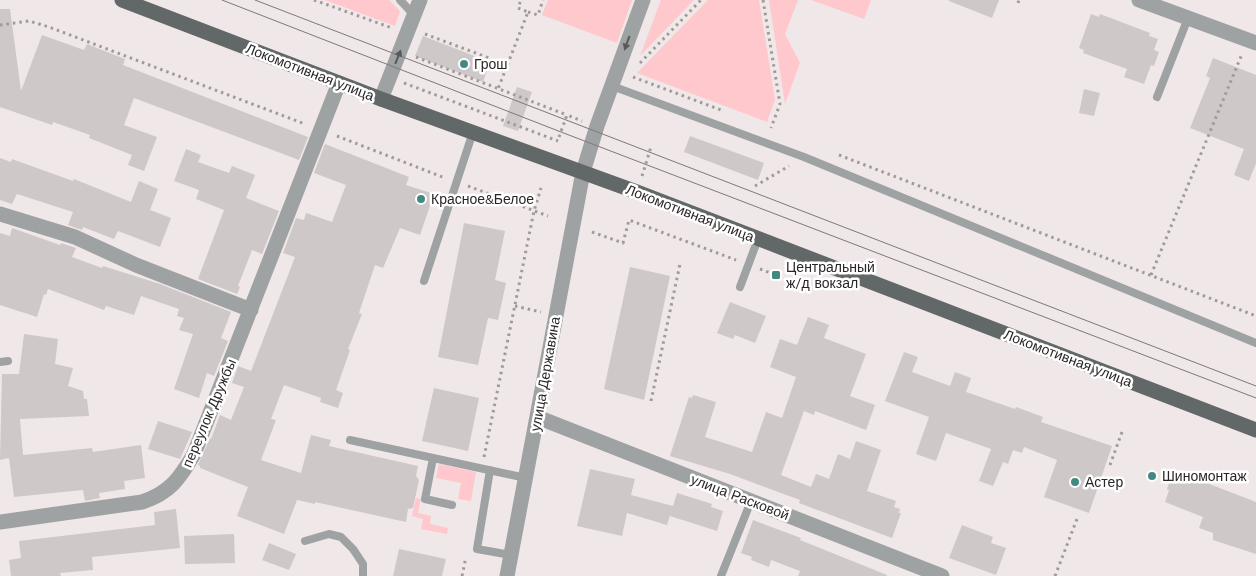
<svg xmlns="http://www.w3.org/2000/svg" width="1256" height="576" viewBox="0 0 1256 576" font-family="'Work Sans',sans-serif">
  <rect width="100%" height="100%" fill="#efe7e8"/>
  <!-- green -->
  <path fill="#fec8cd" d="M 325,0 L 389,0 L 400,11 L 395,26 Z
    M 548,0 L 632,0 L 617,43 L 542,15 Z
    M 661,0 L 694,0 L 640,56 Z
    M 708,0 L 759,0 L 775,100 L 767,122 L 637,73 Z
    M 769,0 L 798,0 L 785,34 L 800,63 L 785,104 Z
    M 811,0 L 871,0 L 864,19 Z
    M 439,464 L 476,472 L 471,501 L 458,499 L 461,483 L 436,478 Z
    M 416,498 L 421,499 L 418,513 L 431,516 L 430,524 L 448,528 L 447,534 L 421,529 L 423,519 L 412,516 Z"/>
  <!-- building -->
  <path fill="#cfc8c8" d="M 949,0 L 999,0 L 992,18 L 949,1 Z
    M 0,9 L 10,9 L 21,91 L 42,35 L 84,50 L 87,44 L 125,59 L 123,65 L 308,137 L 299,160 L 134,98 L 124,125 L 157,137 L 144,171 L 128,165 L 132,155 L 89,138 L 90,135 L 53,122 L 52,125 L 0,107 Z
    M 1091,14 L 1099,17 L 1100,14 L 1150,33 L 1149,36 L 1158,39 L 1154,50 L 1159,52 L 1154,66 L 1151,65 L 1144,84 L 1124,77 L 1127,69 L 1083,53 L 1084,50 L 1079,48 Z
    M 423,36 L 490,62 L 483,82 L 415,56 Z
    M 1213,58 L 1256,75 L 1256,163 L 1249,181 L 1234,175 L 1244,149 L 1190,128 L 1210,78 L 1206,76 Z
    M 517,87 L 532,92 L 518,131 L 503,126 Z
    M 1084,89 L 1100,93 L 1094,116 L 1079,113 Z
    M 690,136 L 764,163 L 758,180 L 684,152 Z
    M 325,144 L 409,177 L 406,185 L 434,194 L 420,235 L 400,228 L 383,268 L 375,265 L 359,313 L 362,314 L 348,349 L 350,350 L 336,390 L 343,393 L 338,408 L 320,402 L 321,398 L 284,385 L 271,419 L 276,420 L 261,460 L 301,473 L 311,435 L 331,440 L 329,446 L 418,466 L 416,476 L 419,480 L 413,508 L 408,509 L 406,522 L 315,502 L 315,504 L 297,500 L 284,534 L 237,516 L 248,487 L 200,468 L 200,466 L 198,465 L 210,438 L 211,439 L 220,415 L 231,420 L 244,387 L 232,383 L 238,366 L 251,371 L 295,257 L 283,253 L 296,218 L 304,220 L 306,213 L 332,222 L 346,185 L 314,173 Z
    M 186,149 L 201,155 L 198,162 L 229,173 L 232,166 L 255,175 L 246,198 L 279,211 L 262,254 L 252,250 L 238,286 L 240,287 L 237,294 L 198,279 L 224,210 L 196,199 L 199,190 L 174,181 Z
    M 0,158 L 11,162 L 12,159 L 73,181 L 74,179 L 131,202 L 139,181 L 158,189 L 150,210 L 171,218 L 160,247 L 118,231 L 114,239 L 83,227 L 82,230 L 68,225 L 73,212 L 17,194 L 12,204 L 0,200 Z
    M 464,223 L 505,231 L 495,280 L 506,283 L 498,320 L 488,318 L 478,365 L 438,357 Z
    M 12,228 L 60,245 L 61,243 L 76,248 L 72,257 L 102,268 L 103,266 L 160,284 L 231,312 L 221,338 L 228,341 L 214,376 L 207,373 L 199,398 L 174,389 L 193,334 L 179,330 L 184,318 L 177,316 L 179,309 L 141,296 L 134,315 L 106,306 L 104,310 L 48,289 L 46,295 L 44,294 L 37,317 L 0,305 L 0,233 L 10,236 Z
    M 630,267 L 670,276 L 644,400 L 604,389 Z
    M 730,302 L 766,316 L 755,343 L 735,335 L 733,339 L 717,333 Z
    M 808,317 L 829,325 L 824,338 L 866,354 L 850,396 L 875,405 L 866,430 L 815,411 L 814,415 L 804,411 L 781,475 L 811,487 L 816,474 L 829,479 L 838,454 L 850,459 L 856,441 L 881,450 L 867,491 L 896,501 L 894,507 L 900,509 L 899,513 L 901,513 L 892,538 L 799,503 L 800,500 L 730,474 L 670,456 L 689,397 L 692,398 L 693,395 L 716,402 L 705,437 L 752,452 L 766,412 L 782,418 L 796,377 L 770,367 L 780,339 L 797,345 Z
    M 24,334 L 58,339 L 55,364 L 73,368 L 68,386 L 83,391 L 84,399 L 87,399 L 89,416 L 20,419 L 23,455 L 92,448 L 93,452 L 141,445 L 145,478 L 124,481 L 125,489 L 99,493 L 100,498 L 85,501 L 83,490 L 14,497 L 9,458 L 0,460 L 2,374 L 19,374 Z
    M 904,352 L 918,357 L 912,372 L 950,386 L 955,372 L 971,378 L 966,392 L 1015,409 L 1016,407 L 1043,417 L 1041,422 L 1112,446 L 1089,513 L 1044,497 L 1057,460 L 1024,447 L 1022,453 L 1013,450 L 1008,464 L 1003,462 L 993,486 L 979,481 L 991,449 L 946,433 L 936,461 L 916,454 L 929,417 L 885,401 Z
    M 434,388 L 479,398 L 468,451 L 422,441 Z
    M 158,421 L 192,432 L 180,459 L 148,449 Z
    M 590,469 L 635,479 L 631,495 L 673,506 L 667,525 L 627,513 L 622,536 L 577,526 Z
    M 1173,470 L 1256,502 L 1256,554 L 1213,540 L 1213,533 L 1199,528 L 1203,517 L 1165,502 L 1169,490 L 1167,489 Z
    M 677,493 L 712,504 L 711,507 L 723,511 L 717,531 L 670,516 Z
    M 176,509 L 180,548 L 92,557 L 93,570 L 60,573 L 61,576 L 11,576 L 9,560 L 21,558 L 19,541 L 155,525 L 154,512 Z
    M 753,520 L 801,538 L 800,540 L 887,575 L 887,576 L 798,576 L 800,571 L 771,560 L 769,567 L 751,560 L 752,557 L 741,553 Z
    M 962,525 L 993,537 L 991,543 L 1006,548 L 996,575 L 949,558 Z
    M 234,534 L 235,563 L 185,564 L 184,536 Z
    M 269,543 L 296,554 L 289,570 L 262,560 Z
    M 399,549 L 446,559 L 442,576 L 393,576 Z"/>
  <g fill="none" stroke-linecap="round" stroke-linejoin="round">
    <!-- path -->
    <path stroke="#a09a9a" stroke-width="3" stroke-dasharray="2.5 4" stroke-linecap="butt" d="M 314,0 L 392,28
      M 763,0 L 780,104 L 771,128
      M 1018,3 L 1019,0
      M 528,12 L 538,15 L 543,0
      M 0,25 L 29,21 L 49,27 L 305,124
      M 425,34 L 489,58 L 487,63
      M 416,57 L 567,115
      M 640,63 L 701,0
      M 489,65 L 505,71 L 498,89
      M 505,71 L 528,12 L 518,8 L 521,0
      M 633,77 L 721,110
      M 404,83 L 558,141
      M 337,136 L 445,178
      M 559,137 L 567,115 L 582,121
      M 839,155 L 1256,316
      M 642,176 L 651,147
      M 468,186 L 548,216
      M 755,186 L 789,166
      M 592,232 L 623,243 L 629,220 L 736,260
      M 760,269 L 776,275
      M 1151,275 L 1242,54
      M 515,306 L 541,312
      M 651,401 L 680,264
      M 484,457 L 534,211 L 541,188
      M 1110,465 L 1122,432
      M 462,576 L 466,557
      M 1055,576 L 1077,519"/>
    <!-- lane -->
    <path stroke="#9fa2a2" stroke-width="8" d="M 400,0 L 414,15
      M 612,86 L 804,157 L 1256,343
      M 1157,97 L 1188,18
      M 424,281 L 473,132
      M 740,287 L 758,239
      M 0,362 L 8,361
      M 350,440 L 526,478
      M 433,458 L 425,499 L 452,505
      M 490,470 L 477,549 L 511,555
      M 305,541 L 329,534 L 341,537 L 353,549 L 363,564 L 363,576
      M 721,576 L 751,501"/>
    <!-- street -->
    <path stroke="#9fa2a2" stroke-width="15" d="M 1139,0 L 1256,43
      M 381,99 L 420,0
      M 0,214 L 75,237 L 136,265 L 251,310
      M 537,417 L 942,576
      M 0,522 L 142,502 C 170,493 180,478 194,454 L 339,83
      M 507,576 L 583,172 L 597,126 L 643,0"/>
    <!-- primary -->
    <path stroke="#626867" stroke-width="15" d="M 122,0 L 381,99 L 637,192 L 1256,430"/>
    <!-- tram -->
    <path stroke="#7e7979" stroke-width="1" d="M 222,0 L 561,132 L 1256,398
      M 255,0 L 1256,386"/>
  </g>
  <!-- one-way arrows -->
  <defs><path id="oneway-solid" d="M-6-.8H1V-3.2L6.5 0L1 3.2V.8H-6Z" transform="scale(1.25)"/></defs>
  <g fill="#585858">
    <use href="#oneway-solid" transform="translate(627 43) rotate(110)"/>
    <use href="#oneway-solid" transform="translate(398 57) rotate(-68)"/>
  </g>
  <!-- markers -->
  <g fill="#438982" stroke="#fff" stroke-width="2">
    <circle cx="464" cy="64" r="5"/>
    <circle cx="421" cy="199" r="5"/>
    <rect x="771" y="270" width="10" height="10" rx="2.5"/>
    <circle cx="1152" cy="476" r="5"/>
    <circle cx="1075" cy="482" r="5"/>
  </g>
  <g text-anchor="middle" stroke-width="5" stroke-linejoin="round" paint-order="stroke">
    <!-- poi labels -->
    <g font-size="14" fill="#292626" stroke="#fff" text-anchor="start">
      <text x="474" y="69">Грош</text>
      <text x="431" y="204">Красное&amp;Белое</text>
      <text x="786" y="272">Центральный<tspan x="786" dy="16">ж/д вокзал</tspan></text>
      <text x="1162" y="481">Шиномонтаж</text>
      <text x="1085" y="487">Астер</text>
    </g>
    <!-- street labels -->
    <g font-size="14" fill="#292626" stroke="#fff">
      <text transform="translate(310 72) rotate(21)" y="5">Локомотивная улица</text>
      <text transform="translate(690 213) rotate(21)" y="5">Локомотивная улица</text>
      <text transform="translate(1068 358) rotate(21)" y="5">Локомотивная улица</text>
      <text transform="translate(545 374) rotate(-80)" y="5">улица Державина</text>
      <text transform="translate(209 413) rotate(-67)" y="5">переулок Дружбы</text>
      <text transform="translate(740 497) rotate(21)" y="5">улица Расковой</text>
    </g>
  </g>
</svg>
